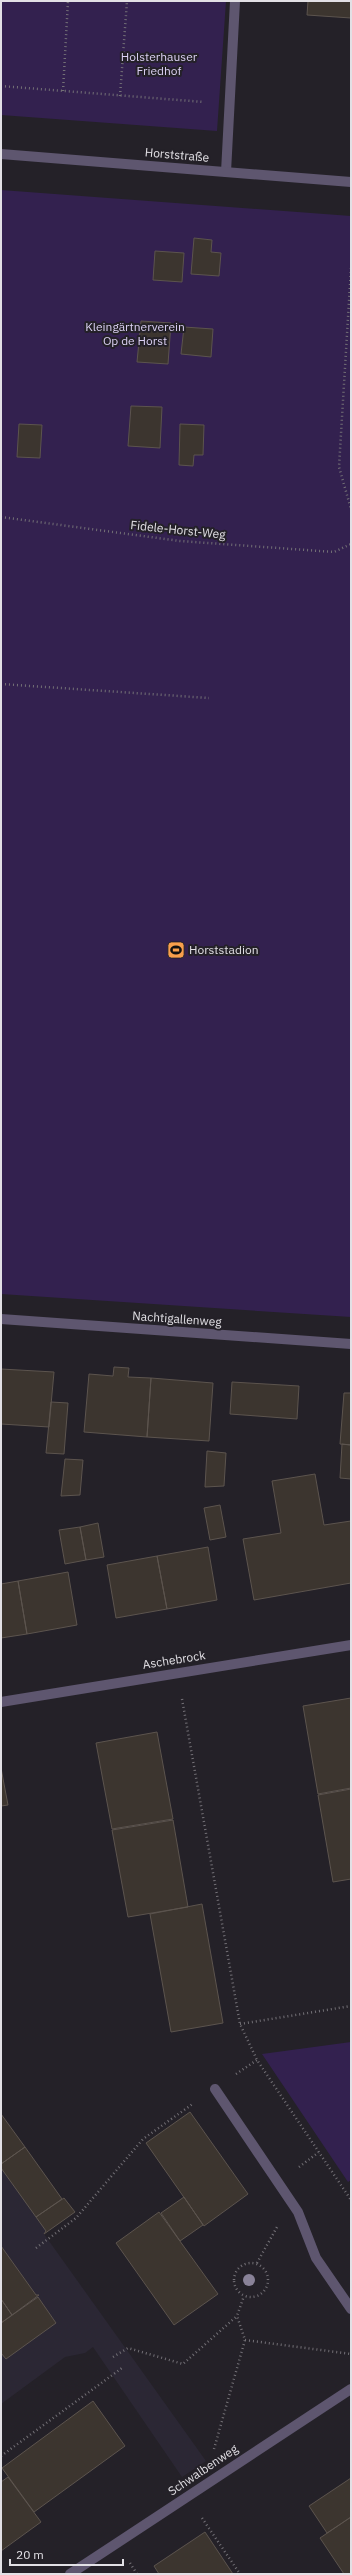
<svg xmlns="http://www.w3.org/2000/svg" width="352" height="2575" viewBox="0 0 352 2575" font-family="'IBM Plex Sans',sans-serif">
  <rect width="100%" height="100%" fill="#242128"/>
  <!-- built -->
  <path fill="#2b2734" d="M 1,2114 L 62,2199 L 64,2198 L 75,2212 L 44,2234 L 206,2461 L 182,2477 L 93,2347 L 85,2353 L 65,2357 L 1,2404 Z"/>
  <!-- green -->
  <path fill="#33214f" d="M 1,1 L 226,1 L 217,131 L 1,115 Z
    M 1,190 L 351,216 L 351,1317 L 1,1294 Z
    M 351,2042 L 351,2180 L 348,2182 L 262,2054 Z"/>
  <!-- building -->
  <path fill="#3c352f" stroke="#5c544e" d="M 308,1 L 351,1 L 351,18 L 307,15 Z
    M 194,238 L 212,240 L 211,252 L 221,253 L 219,276 L 191,274 Z
    M 155,251 L 184,253 L 182,282 L 153,280 Z
    M 141,321 L 171,323 L 168,364 L 137,362 Z
    M 184,327 L 213,329 L 211,357 L 181,354 Z
    M 131,406 L 162,407 L 160,448 L 128,446 Z
    M 19,424 L 42,425 L 40,458 L 17,457 Z
    M 180,424 L 204,425 L 203,455 L 194,455 L 193,466 L 179,465 Z
    M 114,1367 L 129,1368 L 128,1377 L 151,1378 L 147,1437 L 84,1432 L 89,1374 L 113,1376 Z
    M 1,1369 L 54,1372 L 49,1427 L 1,1424 Z
    M 151,1378 L 213,1383 L 209,1441 L 147,1437 Z
    M 232,1382 L 299,1386 L 297,1419 L 230,1414 Z
    M 344,1393 L 351,1393 L 351,1445 L 340,1444 Z
    M 51,1402 L 68,1403 L 64,1454 L 46,1453 Z
    M 342,1444 L 351,1445 L 351,1479 L 340,1478 Z
    M 207,1451 L 226,1453 L 224,1486 L 205,1487 Z
    M 65,1459 L 83,1460 L 80,1495 L 61,1496 Z
    M 315,1474 L 324,1525 L 351,1521 L 351,1583 L 254,1600 L 243,1539 L 281,1533 L 272,1481 Z
    M 220,1505 L 226,1537 L 210,1540 L 204,1508 Z
    M 98,1523 L 104,1557 L 86,1560 L 80,1527 Z
    M 80,1527 L 86,1560 L 65,1564 L 59,1530 Z
    M 208,1547 L 217,1600 L 167,1609 L 157,1556 Z
    M 157,1556 L 167,1609 L 116,1618 L 107,1565 Z
    M 68,1572 L 77,1625 L 27,1634 L 18,1581 Z
    M 18,1581 L 27,1634 L 1,1638 L 1,1584 Z
    M 351,1698 L 351,1788 L 318,1794 L 303,1706 Z
    M 157,1732 L 173,1819 L 112,1829 L 96,1743 Z
    M 1,1768 L 8,1805 L 1,1806 Z
    M 351,1789 L 351,1879 L 333,1882 L 318,1795 Z
    M 173,1820 L 188,1907 L 128,1917 L 112,1830 Z
    M 202,1904 L 223,2023 L 171,2032 L 150,1914 Z
    M 190,2112 L 248,2194 L 204,2226 L 146,2143 Z
    M 1,2114 L 25,2147 L 1,2164 Z
    M 25,2147 L 62,2199 L 36,2217 L 1,2168 L 1,2164 Z
    M 184,2197 L 203,2225 L 180,2241 L 161,2213 Z
    M 64,2198 L 75,2212 L 44,2234 L 46,2231 L 36,2217 Z
    M 159,2212 L 218,2294 L 174,2325 L 116,2243 Z
    M 1,2246 L 36,2295 L 39,2295 L 12,2315 L 1,2299 Z
    M 38,2297 L 56,2323 L 6,2359 L 1,2353 L 1,2323 Z
    M 1,2299 L 12,2315 L 1,2323 Z
    M 93,2401 L 125,2446 L 34,2512 L 2,2468 Z
    M 8,2477 L 41,2522 L 1,2551 L 1,2482 Z
    M 351,2478 L 351,2517 L 327,2533 L 309,2506 Z
    M 351,2517 L 351,2574 L 344,2574 L 320,2538 Z
    M 205,2532 L 233,2574 L 159,2574 L 154,2566 Z"/>
  <g fill="none" stroke-linecap="round" stroke-linejoin="round">
    <!-- path -->
    <path stroke="#737076" stroke-width="2.5" stroke-dasharray="1 3" stroke-linecap="butt" d="M 1,86 L 204,102
      M 63,91 L 68,1
      M 120,96 L 127,1
      M 351,268 L 339,467 L 351,509
      M 1,517 L 180,541 L 334,552 L 351,544
      M 1,684 L 209,698
      M 182,1699 L 240,2024 L 257,2060 L 351,2200
      M 240,2024 L 351,2006
      M 236,2074 L 257,2060
      M 299,2167 L 319,2152
      M 36,2248 L 76,2218 L 143,2139 L 194,2103
      M234 2280a17 17 0 1 1 34 0a17 17 0 1 1-34 0Z
      M 257,2263 L 277,2227
      M 245,2340 L 351,2354
      M 113,2357 L 128,2348 L 183,2364 L 237,2316
      M 214,2449 L 245,2340 L 237,2316 L 244,2296
      M 1,2456 L 122,2368
      M 202,2518 L 240,2574
      M 130,2563 L 137,2574"/>
    <!-- service -->
    <path stroke="#5e566f" stroke-width="10" d="M 226,172 L 235,1
      M 215,2089 L 298,2212 L 316,2258 L 351,2309"/>
    <!-- minor -->
    <path stroke="#5e566f" stroke-width="10" d="M 1,154 L 351,182
      M 1,1319 L 351,1344
      M 1,1702 L 351,1645
      M 70,2574 L 351,2389"/>
  </g>
  <!-- trees -->
  <circle fill="#898298" cx="249" cy="2280" r="6"/>
  <!-- icons -->
  <defs>
    <g id="stadium-square" transform="scale(0.9)"><rect x="-9" y="-9" width="18" height="18" rx="4" fill="#f9a04c" stroke="#242128"/><path d="M0-5a6.5 5 0 1 0 0 10a6.5 5 0 1 0 0-10ZM-3.5-1.8h7v3.6h-7Z" fill="#111"/></g>
  </defs>
  <g fill-rule="evenodd">
    <use href="#stadium-square" x="176" y="950"/>
  </g>
  <g text-anchor="middle" stroke-width="4" stroke-linejoin="round" paint-order="stroke">
    <!-- park labels -->
    <g font-size="12" fill="#dcd1f4" stroke="#242128">
      <text x="159" y="61">Holsterhauser<tspan x="159" dy="14">Friedhof</tspan></text>
      <text x="135" y="331">Kleingärtnerverein<tspan x="135" dy="14">Op de Horst</tspan></text>
    </g>
    <!-- street labels -->
    <g font-size="12" fill="#e2e0e5" stroke="#242128">
      <text transform="translate(177 155) rotate(5)" y="4">Horststraße</text>
      <text transform="translate(178 530) rotate(6)" y="4">Fidele-Horst-Weg</text>
      <text transform="translate(177 1319) rotate(4)" y="4">Nachtigallenweg</text>
      <text transform="translate(174 1660) rotate(-9)" y="4">Aschebrock</text>
      <text transform="translate(203 2470) rotate(-34)" y="4">Schwalbenweg</text>
    </g>
    <!-- poi labels -->
    <g font-size="12" fill="#e2e0e5" stroke="#242128" text-anchor="start">
      <text x="189" y="954">Horststadion</text>
    </g>
  </g>
  <!-- border -->
  <rect width="352" height="2575" fill="none" stroke="#e2e0e5" stroke-width="4"/>
  <!-- scale -->
  <path d="M10 2559v6h113v-6" fill="none" stroke="#e2e0e5" stroke-width="2"/>
  <text x="16" y="2559" font-size="12" fill="#e2e0e5" stroke="#242128" stroke-width="3" paint-order="stroke">20 m</text>
</svg>
